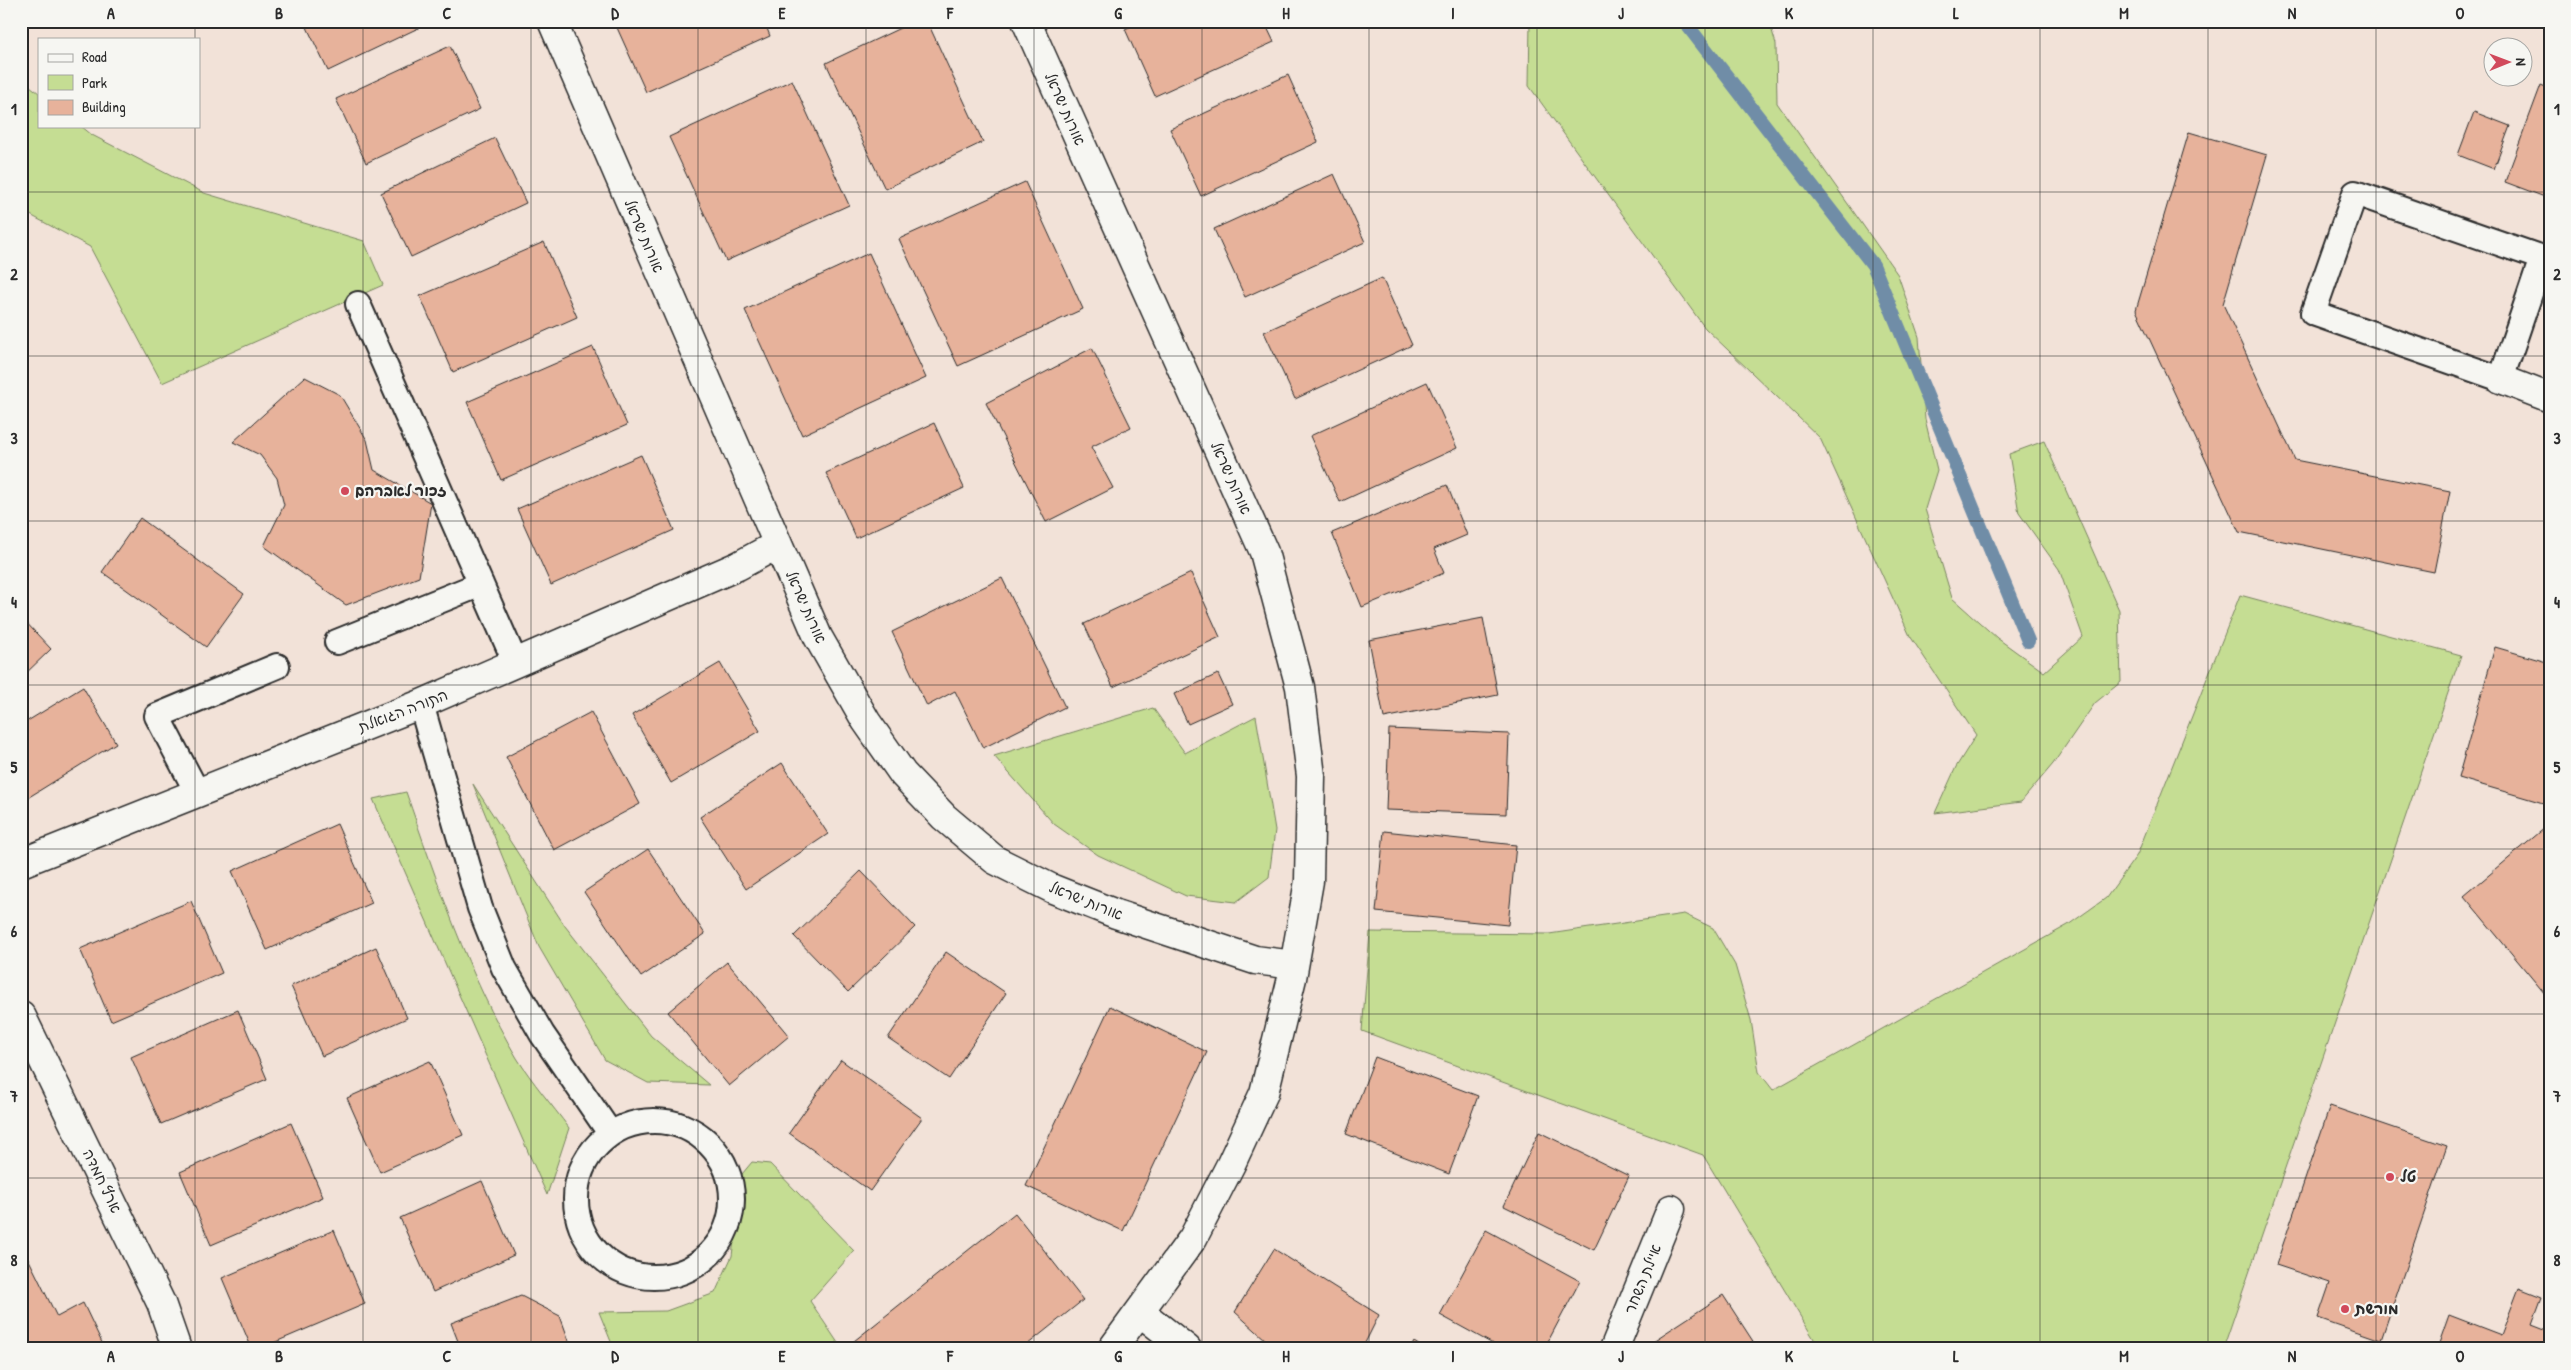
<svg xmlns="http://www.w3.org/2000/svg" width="2571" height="1370" viewBox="0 0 2571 1370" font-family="'Patrick Hand','Playpen Sans Hebrew',sans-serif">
  <rect width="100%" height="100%" fill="#f2e2d8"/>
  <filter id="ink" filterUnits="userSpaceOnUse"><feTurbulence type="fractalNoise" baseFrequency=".02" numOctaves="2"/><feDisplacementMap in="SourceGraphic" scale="10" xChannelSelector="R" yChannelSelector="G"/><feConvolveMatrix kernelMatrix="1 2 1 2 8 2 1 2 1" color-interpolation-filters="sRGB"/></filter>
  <g filter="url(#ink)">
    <!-- green -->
    <path fill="#c5dd93" stroke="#78845f" d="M 1530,21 L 1769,21 L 1776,44 L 1777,103 L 1898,275 L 1919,337 L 1925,419 L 1937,470 L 1925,509 L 1952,598 L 1997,638 L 2044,672 L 2083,637 L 2059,569 L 2019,513 L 2009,454 L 2044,441 L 2119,610 L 2121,682 L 2095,703 L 2053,764 L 2021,802 L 1935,813 L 1956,767 L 1976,735 L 1910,636 L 1820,438 L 1705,328 L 1529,86 Z
      M 21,79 L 39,93 L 39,126 L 81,126 L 92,135 L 204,193 L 364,241 L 383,285 L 162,383 L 90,247 L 21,210 Z
      M 2240,595 L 2461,655 L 2223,1349 L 1820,1349 L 1703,1155 L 1362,1031 L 1370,932 L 1549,934 L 1684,914 L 1713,928 L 1735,965 L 1751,1020 L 1759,1072 L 1773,1090 L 2068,925 L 2106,898 L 2137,855 Z
      M 1153,708 L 1185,753 L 1256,716 L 1275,830 L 1269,877 L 1236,902 L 1186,896 L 1098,855 L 1054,824 L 994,756 Z
      M 473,784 L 565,926 L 651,1036 L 709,1085 L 648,1083 L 605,1060 L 539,947 Z
      M 406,792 C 437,881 468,976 517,1058 C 532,1082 552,1105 569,1128 L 547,1195 L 373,799 Z
      M 752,1162 L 770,1164 L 854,1251 L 810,1301 L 842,1349 L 614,1349 L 599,1312 L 666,1311 L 715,1293 L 732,1256 L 742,1174 Z"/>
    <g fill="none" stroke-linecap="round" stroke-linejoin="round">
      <!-- stream -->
      <path stroke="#6f8da7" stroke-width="14" d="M 1684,21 L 1873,265 L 2028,641"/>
    </g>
    <!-- building -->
    <path fill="#e7b29b" stroke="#2b2b2b" d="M 304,21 L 433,21 L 328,71 Z
      M 614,21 L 764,21 L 770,36 L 646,92 Z
      M 915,21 L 927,21 L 983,142 L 885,189 L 826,63 Z
      M 1143,21 L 1264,21 L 1274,42 L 1155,96 L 1125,29 Z
      M 450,46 L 480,109 L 366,163 L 336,99 Z
      M 1288,75 L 1318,142 L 1201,196 L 1170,129 Z
      M 792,80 L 849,205 L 726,261 L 669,137 Z
      M 2541,85 L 2550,89 L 2550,199 L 2505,182 Z
      M 2474,112 L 2510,126 L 2494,169 L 2458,155 Z
      M 2189,132 L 2267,155 L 2223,304 L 2295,460 L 2450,491 L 2434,572 L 2239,532 L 2136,310 Z
      M 495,138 L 526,203 L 411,257 L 381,193 Z
      M 1334,174 L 1365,242 L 1245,297 L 1214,229 Z
      M 1025,182 L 1083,309 L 958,366 L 899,239 Z
      M 544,242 L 577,317 L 453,372 L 420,296 Z
      M 869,253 L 926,378 L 802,435 L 745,310 Z
      M 1382,278 L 1412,345 L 1295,399 L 1264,332 Z
      M 593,347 L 627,425 L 501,480 L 467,402 Z
      M 1092,348 L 1131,427 L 1091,447 L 1113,488 L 1046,522 L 986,403 Z
      M 305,377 L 340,395 L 367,440 L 374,470 L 431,503 L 419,577 L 346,605 L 264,546 L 284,505 L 277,478 L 260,455 L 233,442 Z
      M 1427,382 L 1457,448 L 1340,502 L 1310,436 Z
      M 934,423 L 964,488 L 856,538 L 826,473 Z
      M 641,455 L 674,530 L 551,585 L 517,509 Z
      M 1447,485 L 1467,535 L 1434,549 L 1444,573 L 1362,607 L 1332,533 Z
      M 140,518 L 244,594 L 206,647 L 102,572 Z
      M 1191,573 L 1220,637 L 1113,687 L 1084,624 Z
      M 1002,578 L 1065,707 L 983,748 L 955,691 L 927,706 L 892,632 Z
      M 21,617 L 51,649 L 21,678 Z
      M 1483,618 L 1498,695 L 1384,718 L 1369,640 Z
      M 2495,647 L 2550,663 L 2550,805 L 2458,778 Z
      M 720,663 L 760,731 L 671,783 L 632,715 Z
      M 1218,674 L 1232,704 L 1188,724 L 1174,694 Z
      M 83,687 L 116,743 L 21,802 L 21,725 Z
      M 591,712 L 640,804 L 554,850 L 506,757 Z
      M 1389,729 L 1509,734 L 1506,814 L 1386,810 Z
      M 782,763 L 828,834 L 746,889 L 700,817 Z
      M 337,824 L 372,903 L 267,950 L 232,871 Z
      M 2546,827 L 2550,832 L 2550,1000 L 2464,896 Z
      M 1384,831 L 1516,845 L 1508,925 L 1376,912 Z
      M 648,849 L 705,934 L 641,977 L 584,892 Z
      M 861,871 L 915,927 L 848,992 L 794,936 Z
      M 191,901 L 222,973 L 111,1021 L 80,949 Z
      M 376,947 L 407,1018 L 322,1056 L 291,986 Z
      M 946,952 L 1006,993 L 949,1079 L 888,1038 Z
      M 727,962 L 789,1036 L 729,1086 L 668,1012 Z
      M 1110,1006 L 1207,1052 L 1123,1231 L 1026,1186 Z
      M 238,1010 L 267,1079 L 161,1124 L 131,1057 Z
      M 1375,1057 L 1478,1096 L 1449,1174 L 1346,1134 Z
      M 841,1060 L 922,1118 L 870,1191 L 789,1133 Z
      M 430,1061 L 463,1135 L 380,1172 L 347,1098 Z
      M 2330,1106 L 2447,1146 L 2381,1340 L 2318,1318 L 2330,1283 L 2276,1265 Z
      M 291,1123 L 323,1197 L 211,1245 L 180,1172 Z
      M 1539,1132 L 1629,1176 L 1594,1250 L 1504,1206 Z
      M 482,1181 L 514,1255 L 433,1292 L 400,1218 Z
      M 1015,1213 L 1083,1300 L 1022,1349 L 861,1349 L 854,1341 Z
      M 334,1230 L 365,1304 L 259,1349 L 252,1349 L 222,1278 Z
      M 1486,1230 L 1580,1281 L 1544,1349 L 1502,1349 L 1440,1315 Z
      M 1274,1249 L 1379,1315 L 1362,1349 L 1276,1349 L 1235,1312 Z
      M 28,1258 L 57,1317 L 83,1303 L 105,1349 L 21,1349 L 21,1261 Z
      M 2519,1288 L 2542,1297 L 2532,1324 L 2550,1331 L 2547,1349 L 2437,1349 L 2449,1315 L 2501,1335 Z
      M 1723,1295 L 1758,1349 L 1641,1349 Z
      M 521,1296 L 560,1316 L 572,1349 L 461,1349 L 451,1323 Z
      M 1414,1342 L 1425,1349 L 1410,1349 Z"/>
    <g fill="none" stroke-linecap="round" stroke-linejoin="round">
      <!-- lane casing -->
      <g stroke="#2b2b2b" stroke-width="28">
        <path id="lane" d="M 2355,193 L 2542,258 L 2501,379 L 2313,313 Z
          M 358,304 L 516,664
          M 337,642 L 481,584
          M 421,704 L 480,908 L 504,968 L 542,1034 L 610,1133
          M 197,792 L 157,716 L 277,666
          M576 1199a78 78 0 1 1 156 0a78 78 0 1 1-156 0Z"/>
      </g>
      <!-- street casing -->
      <g stroke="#2b2b2b" stroke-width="31">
        <path id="street" d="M 552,21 L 818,637 L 866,721 L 903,774 L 944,817 L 995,860 L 1053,889 L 1116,914 L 1255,960 L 1294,965
          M 1026,21 L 1264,552 L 1300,687 L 1311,776 L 1309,881 L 1292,978 L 1264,1093 L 1231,1164 L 1193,1238 L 1112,1349
          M 2501,379 L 2550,398
          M 21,863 L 421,704 L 738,566 L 778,544
          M 21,1015 L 161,1303 L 177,1349
          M 1140,1312 L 1187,1349
          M 1614,1349 L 1671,1209"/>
      </g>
      <!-- lane -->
      <use href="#lane" stroke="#f6f6f2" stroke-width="24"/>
      <!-- street -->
      <use href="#street" stroke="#f6f6f2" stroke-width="28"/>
    </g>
  </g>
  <!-- grid -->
  <path fill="none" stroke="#2b2b2b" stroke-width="1" stroke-opacity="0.55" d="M 195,21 L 195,39M 363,21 L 363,1349M 531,21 L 531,1349M 698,21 L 698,1349M 866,21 L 866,1349M 1034,21 L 1034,1349M 1202,21 L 1202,1349M 1369,21 L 1369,1349M 1537,21 L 1537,1349M 1705,21 L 1705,1349M 1873,21 L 1873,1349M 2040,21 L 2040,1349M 2208,21 L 2208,1349M 2376,21 L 2376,1349M 195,126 L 195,1349M 21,192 L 2550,192M 21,356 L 2550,356M 21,521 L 2550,521M 21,685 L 2550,685M 21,849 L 2550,849M 21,1014 L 2550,1014M 21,1178 L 2550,1178"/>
  <!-- markers -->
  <g fill="#d1495b" stroke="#f6f6f2" stroke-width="2">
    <circle cx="345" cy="491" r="5"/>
    <circle cx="2390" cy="1177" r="5"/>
    <circle cx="2345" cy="1309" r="5"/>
  </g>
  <g text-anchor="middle" stroke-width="4.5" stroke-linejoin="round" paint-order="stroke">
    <!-- street labels -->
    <g font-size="15" fill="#2b2b2b" stroke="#f6f6f2">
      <text transform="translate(1065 109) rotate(66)" y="5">אורות ישראל</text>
      <text transform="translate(644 236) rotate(67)" y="5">אורות ישראל</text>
      <text transform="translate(1231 478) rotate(66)" y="5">אורות ישראל</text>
      <text transform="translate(806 607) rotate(66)" y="5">אורות ישראל</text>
      <text transform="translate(403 711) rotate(-21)" y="5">התורה הגואלת</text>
      <text transform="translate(1086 901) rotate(22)" y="5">אורות ישראל</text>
      <text transform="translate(102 1181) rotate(64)" y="5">ארץ חמדה</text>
      <text transform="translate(1643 1279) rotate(-68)" y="5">איילת השחר</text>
    </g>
    <!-- poi labels -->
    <g font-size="15" font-weight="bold" fill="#2b2b2b" stroke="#f6f6f2" text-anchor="start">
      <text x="355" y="496">זכור לאברהם</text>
      <text x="2400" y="1182">טל</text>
      <text x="2355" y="1314">מורשת</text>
    </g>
  </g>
  <!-- margin -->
  <rect width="2571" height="1370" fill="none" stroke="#f6f6f2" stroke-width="55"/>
  <!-- legend -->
  <rect x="38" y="38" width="162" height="90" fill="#f6f6f2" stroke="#a5a5a2"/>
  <rect x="48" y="54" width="25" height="8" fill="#f6f6f2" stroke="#a5a5a2"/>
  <text x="82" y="62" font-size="15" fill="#2b2b2b">Road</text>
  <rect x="48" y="75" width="25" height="15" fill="#c5dd93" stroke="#a5a5a2"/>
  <text x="82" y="88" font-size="15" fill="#2b2b2b">Park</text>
  <rect x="48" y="100" width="25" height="15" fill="#e7b29b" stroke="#a5a5a2"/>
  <text x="82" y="112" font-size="15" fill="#2b2b2b">Building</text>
  <!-- north arrow -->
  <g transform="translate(2508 62) rotate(89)"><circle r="24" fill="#f6f6f2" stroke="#a5a5a2"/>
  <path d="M0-4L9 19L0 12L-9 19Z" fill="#d1495b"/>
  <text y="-8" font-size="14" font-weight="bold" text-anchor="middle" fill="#2b2b2b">N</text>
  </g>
  <rect x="28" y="28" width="2516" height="1314" fill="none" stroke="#2b2b2b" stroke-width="2"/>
  <g font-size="16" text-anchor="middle" font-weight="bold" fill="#2b2b2b">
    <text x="111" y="19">A</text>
    <text x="279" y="19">B</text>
    <text x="447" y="19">C</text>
    <text x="615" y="19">D</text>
    <text x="782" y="19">E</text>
    <text x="950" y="19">F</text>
    <text x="1118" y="19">G</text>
    <text x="1286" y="19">H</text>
    <text x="1453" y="19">I</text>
    <text x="1621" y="19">J</text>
    <text x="1789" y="19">K</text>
    <text x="1956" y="19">L</text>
    <text x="2124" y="19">M</text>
    <text x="2292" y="19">N</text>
    <text x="2460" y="19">O</text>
    <text x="14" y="115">1</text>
    <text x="2557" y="115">1</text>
    <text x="14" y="280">2</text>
    <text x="2557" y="280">2</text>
    <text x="14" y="444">3</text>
    <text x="2557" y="444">3</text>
    <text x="14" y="608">4</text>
    <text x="2557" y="608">4</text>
    <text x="14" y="773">5</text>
    <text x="2557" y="773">5</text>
    <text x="14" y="937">6</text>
    <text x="2557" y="937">6</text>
    <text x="14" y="1102">7</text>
    <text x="2557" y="1102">7</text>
    <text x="14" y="1266">8</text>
    <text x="2557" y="1266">8</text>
    <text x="111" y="1362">A</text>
    <text x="279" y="1362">B</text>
    <text x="447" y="1362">C</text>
    <text x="615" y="1362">D</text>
    <text x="782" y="1362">E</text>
    <text x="950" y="1362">F</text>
    <text x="1118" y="1362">G</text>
    <text x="1286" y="1362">H</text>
    <text x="1453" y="1362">I</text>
    <text x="1621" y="1362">J</text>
    <text x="1789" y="1362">K</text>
    <text x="1956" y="1362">L</text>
    <text x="2124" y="1362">M</text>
    <text x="2292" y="1362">N</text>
    <text x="2460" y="1362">O</text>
  </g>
</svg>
